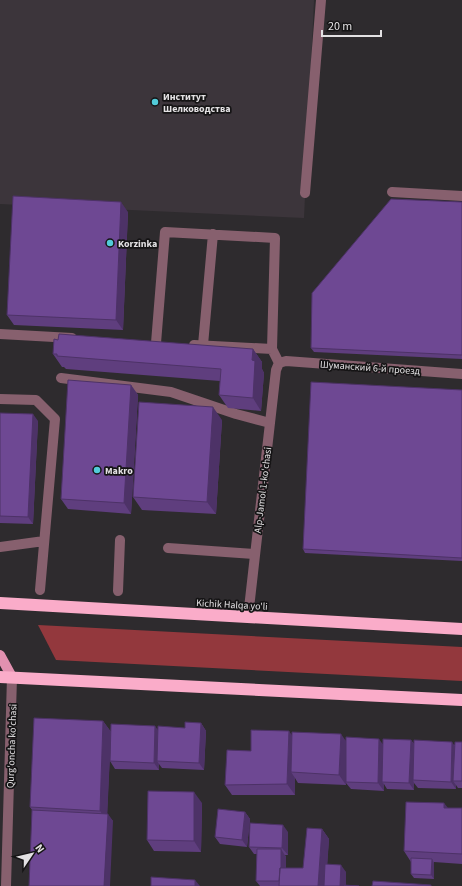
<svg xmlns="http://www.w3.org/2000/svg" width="462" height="886" viewBox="0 0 462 886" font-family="'Source Sans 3',sans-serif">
  <rect width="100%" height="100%" fill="#2e2b2e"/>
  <!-- built -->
  <path fill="#3c353b" d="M 0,0 L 314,0 L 304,218 L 0,204 Z"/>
  <!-- forest -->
  <path fill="#93383d" d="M 38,625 L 462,647 L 462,681 L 56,660 Z"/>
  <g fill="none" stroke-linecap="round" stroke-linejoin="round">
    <!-- minor -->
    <path stroke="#87606e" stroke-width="10" d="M 392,192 L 462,196
      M 305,193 L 321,0
      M 0,334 L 72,338
      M 156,343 L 165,232 L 275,238 L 272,349 L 279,363
      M 194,345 L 272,349
      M 203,345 L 213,234
      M 279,363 L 286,361 L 462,374
      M 61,378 L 171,392 L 236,414 L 270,423
      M 0,399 L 36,400 L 55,419 L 40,590
      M 0,547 L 44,541
      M 168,548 L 254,554
      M 118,591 L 120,540
      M 248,617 L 276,370 L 279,363
      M 6,886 L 12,677"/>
    <!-- major -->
    <path stroke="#e291b0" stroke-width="10" d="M 0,655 L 12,677"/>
    <!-- highway -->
    <path stroke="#faacc9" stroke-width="12" d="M 0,603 L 462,629
      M 0,677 L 462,700"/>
  </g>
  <!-- wall -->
  <path fill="#5f3e7e" d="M 462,202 L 462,359 L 314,352 L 311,348 Z
    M 128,212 L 123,330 L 14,325 L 7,315 Z
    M 253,349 L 262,362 L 262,369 L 264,373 L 261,411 L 228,408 L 219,395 L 220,381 L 66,369 L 64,367 L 62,367 L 53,354 Z
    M 131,385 L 138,395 L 131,514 L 68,509 L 61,499 Z
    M 462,390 L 462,561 L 305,553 L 303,549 Z
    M 0,413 L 38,421 L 33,524 L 0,523 Z
    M 222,420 L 216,514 L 142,510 L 133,497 Z
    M 103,721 L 111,732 L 107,814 L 113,821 L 32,810 L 30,807 Z
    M 201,723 L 206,731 L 204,770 L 162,768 L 159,764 L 159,770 L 115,769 L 110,761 L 158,730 L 185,728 Z
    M 292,736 L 383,744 L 411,740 L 414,744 L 454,745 L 462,742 L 462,788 L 458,788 L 456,785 L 456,789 L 418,788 L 414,783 L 414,790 L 387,789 L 384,784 L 384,791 L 351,789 L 346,783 L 346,785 L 298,783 L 295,778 L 295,795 L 232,795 L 225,785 L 251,751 Z
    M 202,803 L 201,852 L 154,851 L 147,840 Z
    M 448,808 L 462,808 L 462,864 L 434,862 L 434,879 L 414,878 L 411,874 L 411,862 L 404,851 Z
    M 245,812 L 250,819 L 247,847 L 220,844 L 215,837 Z
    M 322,829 L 329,839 L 327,864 L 346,872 L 346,885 L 359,886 L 260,886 L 256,881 L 257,854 L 254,854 L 249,847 L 288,832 L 288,855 L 285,855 L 286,857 L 286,868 L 303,868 Z"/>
  <!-- shaded-wall -->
  <path fill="#4d3267" d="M 121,202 L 128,212 L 123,330 L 116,320 Z
    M 253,349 L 262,362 L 262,369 L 264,373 L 261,411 L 253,398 L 252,360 Z
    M 131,385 L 138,395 L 131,514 L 124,503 Z
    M 213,407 L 222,420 L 216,514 L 207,502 Z
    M 33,414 L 38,421 L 33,524 L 28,517 Z
    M 103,721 L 111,732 L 107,821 L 100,811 Z
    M 201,723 L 206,731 L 204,770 L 199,763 Z
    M 155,726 L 160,733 L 157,761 L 159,764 L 159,770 L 154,763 Z
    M 289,731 L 296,741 L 291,772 L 295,778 L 295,795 L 287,784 Z
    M 341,734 L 348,744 L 346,785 L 339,775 Z
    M 379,739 L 384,746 L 382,782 L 384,784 L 384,791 L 378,783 Z
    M 411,740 L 416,747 L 413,780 L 414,783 L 414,790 L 409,783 Z
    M 452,742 L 457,749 L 453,781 L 456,785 L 456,789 L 451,782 Z
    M 194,792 L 202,803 L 201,852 L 194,841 Z
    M 444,803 L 452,813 L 444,808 Z
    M 245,812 L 250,819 L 247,847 L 242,840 Z
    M 108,814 L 113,821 L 110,886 L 104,886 Z
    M 283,825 L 288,832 L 288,855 L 282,848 Z
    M 322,829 L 329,839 L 326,886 L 318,886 Z
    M 281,849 L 286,857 L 286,886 L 280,882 Z
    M 432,859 L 434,863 L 434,879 L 431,875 Z
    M 341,865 L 346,872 L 346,886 L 340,886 Z
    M 195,880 L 200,886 L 195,886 Z"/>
  <!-- building -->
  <path fill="#6e4893" stroke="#4d3267" d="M 13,196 L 121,202 L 116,320 L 7,315 Z
    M 391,199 L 462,202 L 462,355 L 311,348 L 312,293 Z
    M 59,334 L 253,349 L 252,360 L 255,361 L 253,398 L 219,395 L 221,369 L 57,356 L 57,354 L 53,354 L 54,339 L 58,340 Z
    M 68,380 L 131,385 L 124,503 L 61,499 Z
    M 311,382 L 462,390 L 462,558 L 303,549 Z
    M 139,402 L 213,407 L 207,502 L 133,497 Z
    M 0,413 L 33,414 L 28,517 L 0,516 Z
    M 34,718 L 103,721 L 100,811 L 30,807 Z
    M 185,722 L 201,723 L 199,763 L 157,761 L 158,726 L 185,728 Z
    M 111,724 L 155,726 L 154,763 L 110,761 Z
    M 251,730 L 289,731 L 287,784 L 225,785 L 227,750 L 251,751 Z
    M 292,732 L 341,734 L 339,775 L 291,772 Z
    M 346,737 L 379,739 L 378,783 L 346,782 Z
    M 383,739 L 411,740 L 409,783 L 382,782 Z
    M 414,740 L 452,742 L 451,782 L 413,780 Z
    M 455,742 L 462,742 L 462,781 L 453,781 Z
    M 148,791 L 194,792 L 194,841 L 147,840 Z
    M 406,802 L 444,803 L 444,808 L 462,808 L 462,854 L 404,851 Z
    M 218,809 L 245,812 L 242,840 L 215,837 Z
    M 32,810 L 108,814 L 104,886 L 29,886 Z
    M 250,823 L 283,825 L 282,848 L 249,847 Z
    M 307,828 L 322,829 L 318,886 L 279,886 L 280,868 L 303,868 Z
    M 257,849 L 281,849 L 281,868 L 280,868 L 279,881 L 256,881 Z
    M 411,858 L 432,859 L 431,875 L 411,874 Z
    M 325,864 L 341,865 L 340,886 L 324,886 Z
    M 151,877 L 195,880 L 195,886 L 151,886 Z
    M 373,881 L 431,885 L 431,886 L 372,886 Z
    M 344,885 L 359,886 L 343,886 Z"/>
  <!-- markers -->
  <g fill="#52cbd9" stroke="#151415" stroke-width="1.5">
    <circle cx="155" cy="102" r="4"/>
    <circle cx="110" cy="243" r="4"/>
    <circle cx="97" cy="470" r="4"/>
  </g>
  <g text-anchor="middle" stroke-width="3.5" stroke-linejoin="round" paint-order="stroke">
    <!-- poi labels -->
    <g font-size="10" font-weight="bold" fill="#e3e1e3" stroke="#151415" text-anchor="start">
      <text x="163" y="100">Институт<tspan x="163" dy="12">Шелководства</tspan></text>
      <text x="118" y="247">Korzinka</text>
      <text x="105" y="474">Makro</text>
    </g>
    <!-- street labels -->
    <g font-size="10" fill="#e3e1e3" stroke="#151415">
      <text transform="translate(370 367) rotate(4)" y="4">Шуманский 6-й проезд</text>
      <text transform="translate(262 490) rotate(-83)" y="4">Alp-Jamol 1-ko'chasi</text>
      <text transform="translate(232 604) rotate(3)" y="4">Kichik Halqa yo'li</text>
      <text transform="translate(11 746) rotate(-88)" y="4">Qurg'oncha ko'chasi</text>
    </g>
  </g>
  <!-- north arrow -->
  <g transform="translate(32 854) rotate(55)" stroke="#151415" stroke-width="3" paint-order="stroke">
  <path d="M0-3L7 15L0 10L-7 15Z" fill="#e3e1e3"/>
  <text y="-6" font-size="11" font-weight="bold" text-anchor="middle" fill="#e3e1e3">N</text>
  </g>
  <!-- scale -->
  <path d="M322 30v6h59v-6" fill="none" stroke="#e3e1e3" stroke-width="2"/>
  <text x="328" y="30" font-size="12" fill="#e3e1e3" stroke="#151415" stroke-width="3" paint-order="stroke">20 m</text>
</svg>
